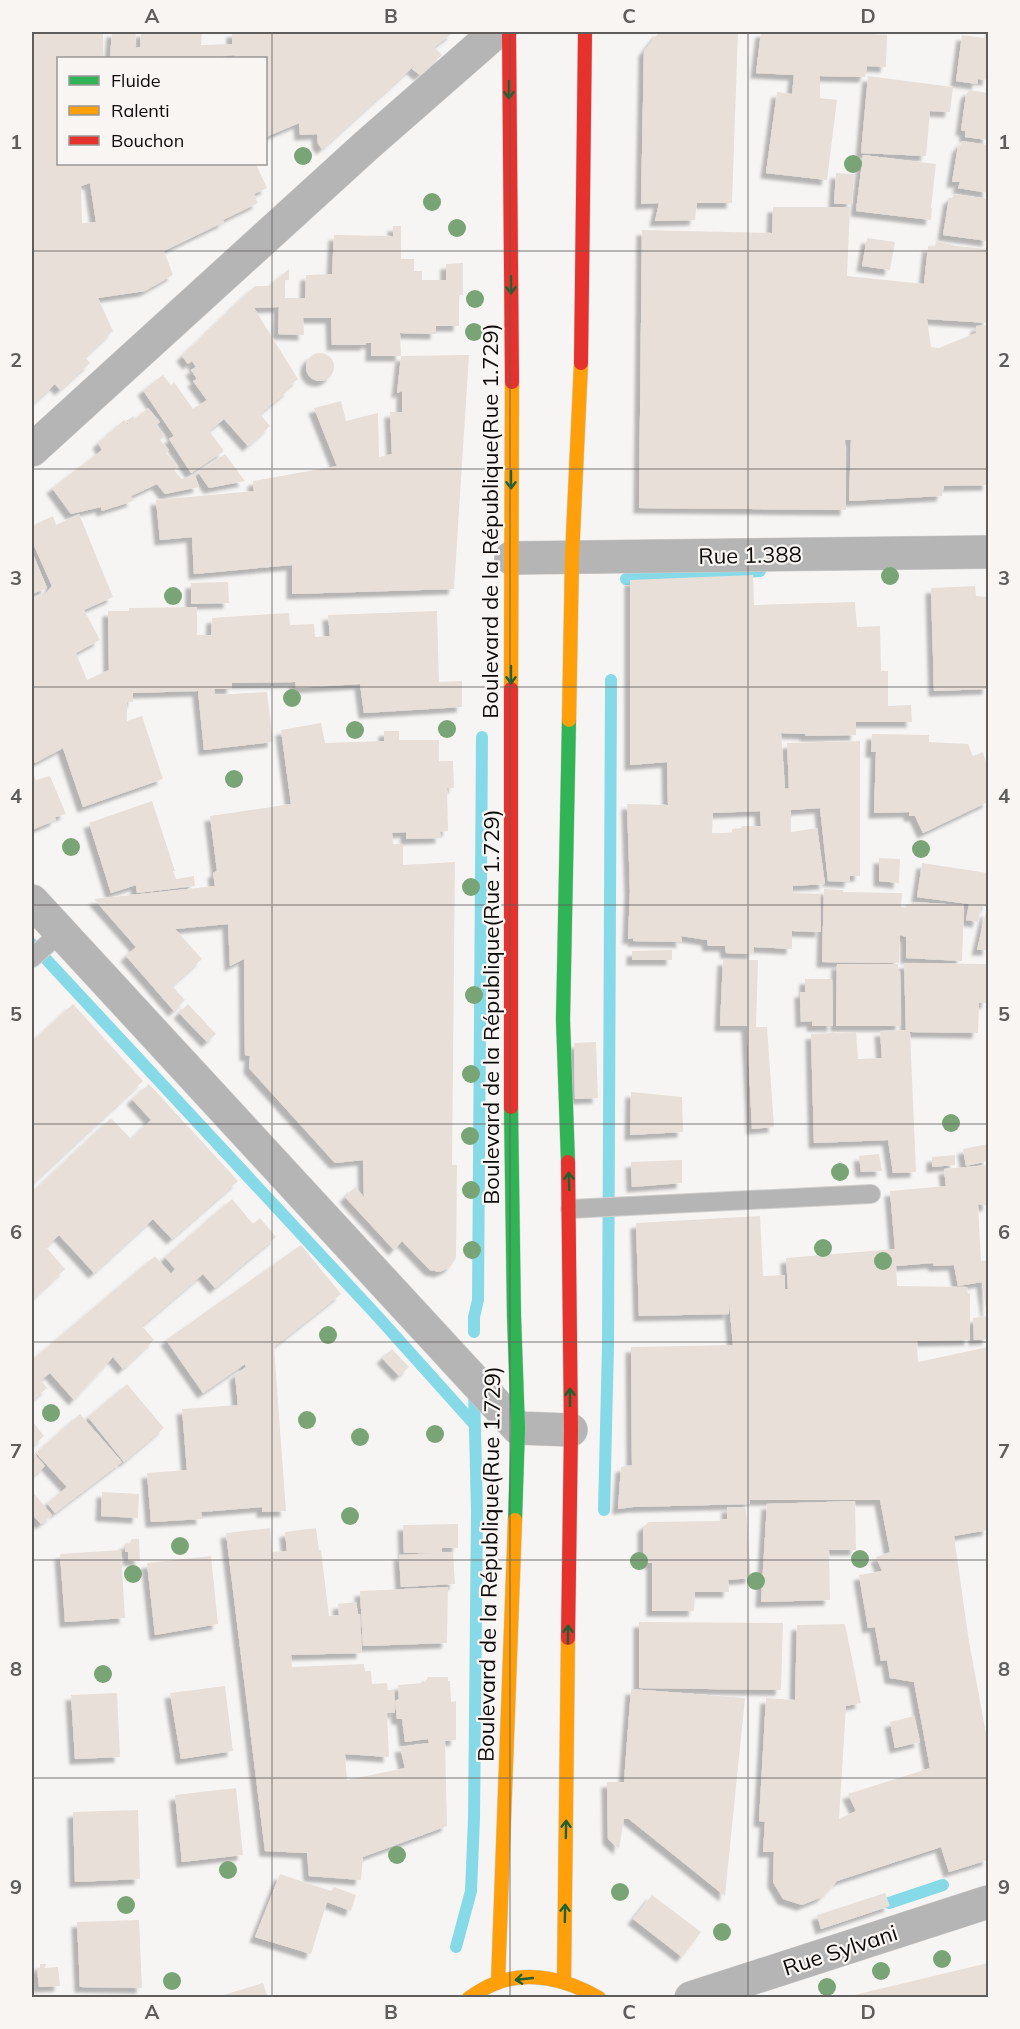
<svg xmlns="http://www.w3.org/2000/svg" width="1020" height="2029" viewBox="0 0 1020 2029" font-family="Mulish,sans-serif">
  <defs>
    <filter id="shadow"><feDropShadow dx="-5.5" dy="5.5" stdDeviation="1.5" flood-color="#0004"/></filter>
  </defs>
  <rect width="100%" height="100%" fill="#f7f5f4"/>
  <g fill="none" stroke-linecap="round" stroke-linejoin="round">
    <!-- stream -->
    <path stroke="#86dae7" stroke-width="12" d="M 626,579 L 760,571
      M 32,944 L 380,1319 L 475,1425
      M 474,1332 L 474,1317 L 478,1300 L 482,737
      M 604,1510 L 608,1346 L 611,680
      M 889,1903 L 943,1885
      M 456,1947 L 471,1891 L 474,1819 L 477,1511 L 474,1390"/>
  </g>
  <!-- building -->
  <path fill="#e8dfd8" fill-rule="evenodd" filter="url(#shadow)" d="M 32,32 L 103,32 L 103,58 L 58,58 L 58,164 L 256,164 L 267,188 L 254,194 L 258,203 L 223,220 L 224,222 L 164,251 L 173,275 L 145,291 L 98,298 L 113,331 L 85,357 L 90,363 L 60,390 L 55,384 L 32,405 ZM 90,183 L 96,222 L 82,223 L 81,186 Z
    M 112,32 L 136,32 L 135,48 L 140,47 L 141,32 L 202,32 L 201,45 L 232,44 L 232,32 L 454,32 L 434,47 L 442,55 L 420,75 L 412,69 L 416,64 L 322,149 L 318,144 L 317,134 L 300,135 L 299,123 L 266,137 L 266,58 L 235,58 L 234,55 L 208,58 L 110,58 Z
    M 659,32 L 738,32 L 732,203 L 697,203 L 695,220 L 655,221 L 659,203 L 641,204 L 644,51 Z
    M 761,32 L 839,32 L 887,35 L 886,67 L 867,66 L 865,77 L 820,76 L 820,98 L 837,100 L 827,180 L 766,173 L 777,92 L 792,94 L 794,75 L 756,73 Z
    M 985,34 L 988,34 L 988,80 L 978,79 L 977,84 L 956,81 L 962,35 L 984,38 Z
    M 868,76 L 953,87 L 950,112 L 930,111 L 926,156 L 861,153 Z
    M 969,90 L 988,93 L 988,140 L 965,137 L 965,131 L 961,130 L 966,95 Z
    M 962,141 L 988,145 L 988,193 L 958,188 L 960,182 L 952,182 L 958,146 L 960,146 Z
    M 863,155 L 936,164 L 931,208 L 932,208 L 931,220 L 856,211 Z
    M 836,173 L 854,174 L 852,204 L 834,204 Z
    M 954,194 L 988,199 L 988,241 L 943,235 L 949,198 L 952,198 Z
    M 773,207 L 850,207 L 847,276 L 924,284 L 928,246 L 935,247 L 936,241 L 956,246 L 988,249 L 988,323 L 927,319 L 931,347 L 939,348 L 976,333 L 976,326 L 988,325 L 988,485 L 944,486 L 942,496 L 849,501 L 851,440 L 845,440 L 846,510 L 639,508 L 642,230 L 772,233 Z
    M 393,226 L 401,226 L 401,259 L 414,259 L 414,271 L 422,271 L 422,280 L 446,280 L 446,264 L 463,263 L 463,295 L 459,295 L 459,326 L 436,326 L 436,334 L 400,333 L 401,356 L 371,356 L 371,343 L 366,343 L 366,345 L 332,345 L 331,318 L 303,318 L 304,335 L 278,334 L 279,307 L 254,308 L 298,379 L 287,388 L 289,390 L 260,414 L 270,426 L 248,446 L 224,419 L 209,431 L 224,451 L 191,473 L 169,439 L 174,436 L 143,390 L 163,375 L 171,385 L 174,382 L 193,409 L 207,400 L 193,381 L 197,379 L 191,370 L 196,367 L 192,361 L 188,364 L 182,356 L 255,286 L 269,286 L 289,269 L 289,280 L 285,280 L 285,298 L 305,298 L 306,275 L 332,274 L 334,235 L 393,236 Z
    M 867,238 L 895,242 L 890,270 L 862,266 Z
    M306 367a14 14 0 1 1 28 0a14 14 0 1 1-28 0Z
    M 469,355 L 454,589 L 292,594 L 292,565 L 194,574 L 192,537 L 160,540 L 156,500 L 254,491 L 253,481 L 337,466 L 314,408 L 341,401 L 346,421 L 378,413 L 379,457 L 392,454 L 390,412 L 402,412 L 402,391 L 397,393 L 401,356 Z
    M 148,408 L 160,422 L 156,425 L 165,436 L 160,440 L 169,450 L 166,453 L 178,466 L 174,470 L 182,479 L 195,475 L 199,487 L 165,494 L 157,484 L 131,496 L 133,501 L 102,511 L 101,507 L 71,514 L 52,488 L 102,450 L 98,443 L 124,420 L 128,425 L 129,424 L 126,421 L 133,416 L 135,419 Z
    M 225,454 L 245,481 L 209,488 L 198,472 Z
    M 79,514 L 113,597 L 84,610 L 100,640 L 76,653 L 87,680 L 109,670 L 108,611 L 129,611 L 129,608 L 197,607 L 197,635 L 211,635 L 212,618 L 289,613 L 290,625 L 314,624 L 315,637 L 330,636 L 328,615 L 437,611 L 439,682 L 462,681 L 462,707 L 364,713 L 360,684 L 296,688 L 295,682 L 232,683 L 232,689 L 215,689 L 214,695 L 267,692 L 273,742 L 204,750 L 198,691 L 133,693 L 133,702 L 127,702 L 127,721 L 142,716 L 163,779 L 83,807 L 63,748 L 35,763 L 32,757 L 32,599 L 41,595 L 42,598 L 52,586 L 32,541 L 32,526 L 53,516 L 56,525 Z
    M 32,552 L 47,588 L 32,594 Z
    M 753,575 L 754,605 L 855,602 L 857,627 L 880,626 L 881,671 L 888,671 L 888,706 L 911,705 L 912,722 L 856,722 L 856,735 L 806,736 L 805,734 L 781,733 L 785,789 L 789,788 L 787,743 L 860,741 L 860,876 L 850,876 L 850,882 L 828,881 L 820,808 L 791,810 L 791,832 L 817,828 L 825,884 L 793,886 L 793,893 L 820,894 L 821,932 L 792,931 L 792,949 L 754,947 L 753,954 L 726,953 L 725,946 L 708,946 L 707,940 L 681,936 L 682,942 L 633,941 L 633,938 L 628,939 L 630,891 L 627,804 L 668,805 L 667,762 L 630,765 L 630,580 ZM 760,811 L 761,826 L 742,826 L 741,828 L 732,829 L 732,833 L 712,833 L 713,813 Z
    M 228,582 L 229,603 L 191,604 L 191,583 Z
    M 975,586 L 976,596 L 988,597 L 988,689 L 934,691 L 931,588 Z
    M 321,723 L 325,743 L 384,741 L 384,731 L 399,731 L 399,740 L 439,740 L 439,761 L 453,761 L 454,788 L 447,788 L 448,831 L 440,832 L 441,838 L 406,839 L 406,832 L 392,833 L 393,844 L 403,844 L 403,865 L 455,862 L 452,1165 L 457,1165 L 456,1258 L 450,1267 L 440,1272 L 430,1270 L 402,1241 L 394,1250 L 345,1197 L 355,1187 L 364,1197 L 363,1160 L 335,1163 L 249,1068 L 250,1056 L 245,1055 L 244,959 L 230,966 L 228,924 L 175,929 L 202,959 L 172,986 L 185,1000 L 174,1011 L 126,956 L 136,947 L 94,899 L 215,886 L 213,873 L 217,871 L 210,816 L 291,804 L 281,730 Z
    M 872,734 L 929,735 L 929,742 L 968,744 L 973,756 L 983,752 L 988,769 L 988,785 L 986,786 L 988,802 L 923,833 L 915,816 L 909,816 L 909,812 L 874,813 L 876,752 L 871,752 Z
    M 32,772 L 36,780 L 50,776 L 66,814 L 55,817 L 56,820 L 32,830 Z
    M 152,801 L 175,871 L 173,871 L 176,879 L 194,876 L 195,886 L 137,893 L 136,885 L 111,893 L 89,823 Z
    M 879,858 L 900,859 L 899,883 L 879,881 Z
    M 922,863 L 988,873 L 988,897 L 986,907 L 981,906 L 978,922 L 966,920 L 969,904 L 917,897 Z
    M 824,889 L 843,890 L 843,892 L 902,893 L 901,907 L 906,908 L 906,904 L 912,904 L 912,902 L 964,905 L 962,961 L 906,958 L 906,937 L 900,935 L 899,963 L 822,962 Z
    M 986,911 L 988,911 L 988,950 L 977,950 Z
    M 672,950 L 672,960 L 632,960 L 632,951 Z
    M 723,960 L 758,960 L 756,1027 L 767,1027 L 774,1127 L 752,1129 L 747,1026 L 720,1026 Z
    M 904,963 L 988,964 L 987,1003 L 979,1003 L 978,1033 L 910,1032 L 916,1172 L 893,1173 L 888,1140 L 814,1143 L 811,1034 L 856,1032 L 858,1059 L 882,1058 L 880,1031 L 906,1030 Z
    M 837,964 L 898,964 L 898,971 L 900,971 L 901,1026 L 836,1026 Z
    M 805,979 L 832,979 L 833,1026 L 812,1026 L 812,1021 L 801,1022 L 800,992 L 805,992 Z
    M 73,1004 L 143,1081 L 32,1184 L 32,1042 Z
    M 188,1004 L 216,1034 L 207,1042 L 179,1013 Z
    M 596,1042 L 598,1098 L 575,1099 L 574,1043 Z
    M 149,1084 L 238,1181 L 172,1239 L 153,1219 L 94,1273 L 59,1235 L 46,1247 L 65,1269 L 32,1300 L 32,1193 L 111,1118 L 131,1139 L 151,1120 L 132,1099 Z
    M 631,1092 L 682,1097 L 683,1132 L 630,1135 Z
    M 988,1144 L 988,1161 L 966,1166 L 963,1149 Z
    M 879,1154 L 882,1171 L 861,1172 L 859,1156 Z
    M 955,1155 L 955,1165 L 932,1167 L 932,1157 Z
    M 682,1160 L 682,1183 L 632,1187 L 631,1162 Z
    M 988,1165 L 988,1206 L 978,1204 L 981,1261 L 988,1260 L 988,1339 L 974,1340 L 973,1318 L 987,1316 L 982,1282 L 958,1286 L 954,1265 L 934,1266 L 933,1263 L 896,1266 L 897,1286 L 967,1287 L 968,1294 L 970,1293 L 970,1340 L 917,1341 L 918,1362 L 988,1347 L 988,1530 L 954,1536 L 969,1642 L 988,1744 L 988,1860 L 949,1872 L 941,1847 L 837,1881 L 822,1897 L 802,1905 L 783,1899 L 773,1882 L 774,1852 L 763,1852 L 765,1822 L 759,1821 L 766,1698 L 795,1700 L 797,1625 L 845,1624 L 861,1703 L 846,1706 L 839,1819 L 856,1811 L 848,1794 L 930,1768 L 914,1682 L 890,1678 L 887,1660 L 881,1661 L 875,1627 L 868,1628 L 859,1575 L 882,1571 L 876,1557 L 890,1552 L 880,1500 L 750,1500 L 750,1504 L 633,1507 L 618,1509 L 621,1467 L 632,1465 L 631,1347 L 733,1345 L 729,1301 L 729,1314 L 639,1316 L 636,1223 L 760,1216 L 763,1276 L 785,1275 L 785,1289 L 788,1289 L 786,1258 L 895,1249 L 890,1191 L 946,1186 L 944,1169 Z
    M 232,1199 L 253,1224 L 260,1218 L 276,1237 L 215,1288 L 203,1274 L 142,1326 L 154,1340 L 123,1369 L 113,1357 L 74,1400 L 50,1373 L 41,1380 L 47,1388 L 32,1401 L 32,1360 L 155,1256 L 171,1274 L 175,1269 L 165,1257 Z
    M 301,1245 L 341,1294 L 274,1347 L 286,1511 L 262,1512 L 262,1507 L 201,1512 L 202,1519 L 151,1522 L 147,1473 L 187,1470 L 182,1409 L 238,1405 L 235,1375 L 246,1367 L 245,1364 L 203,1393 L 166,1340 Z
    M 392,1349 L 409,1367 L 399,1376 L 382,1358 Z
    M 127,1384 L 164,1428 L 124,1462 L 88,1417 Z
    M 80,1414 L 122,1462 L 55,1513 L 47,1503 L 67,1487 L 36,1453 Z
    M 32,1421 L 44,1436 L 32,1447 Z
    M 32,1451 L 45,1466 L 32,1477 Z
    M 32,1491 L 52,1515 L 41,1524 L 32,1514 Z
    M 102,1492 L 139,1494 L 138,1518 L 101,1516 Z
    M 855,1501 L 856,1550 L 829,1550 L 830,1600 L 761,1602 L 767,1504 Z
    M 727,1507 L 744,1507 L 746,1510 L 751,1578 L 728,1580 L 729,1592 L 695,1592 L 694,1611 L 652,1611 L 652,1563 L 643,1563 L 643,1527 L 649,1522 L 721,1521 L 722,1519 L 727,1519 Z
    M 458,1524 L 458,1548 L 442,1548 L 442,1552 L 453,1552 L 455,1584 L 401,1587 L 399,1555 L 436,1553 L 404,1553 L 403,1525 Z
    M 270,1528 L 272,1552 L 287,1551 L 285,1532 L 316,1528 L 319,1550 L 321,1550 L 329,1616 L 339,1615 L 338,1604 L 356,1602 L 358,1614 L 360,1614 L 362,1653 L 291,1655 L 292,1667 L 364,1664 L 365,1671 L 371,1671 L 372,1684 L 387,1683 L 388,1690 L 394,1690 L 395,1713 L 387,1713 L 389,1757 L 345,1754 L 347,1780 L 405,1768 L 400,1747 L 429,1743 L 428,1739 L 405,1742 L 402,1719 L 397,1719 L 395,1701 L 399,1699 L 398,1685 L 424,1683 L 428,1677 L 448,1677 L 448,1681 L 450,1681 L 451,1702 L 456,1701 L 456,1740 L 445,1741 L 447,1826 L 363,1857 L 361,1880 L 309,1876 L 307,1853 L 265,1851 L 226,1533 Z
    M 132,1539 L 139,1539 L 140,1561 L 128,1560 L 128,1552 L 125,1552 L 125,1544 L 129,1544 Z
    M 121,1550 L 125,1618 L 65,1622 L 60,1554 Z
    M 211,1556 L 218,1624 L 155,1635 L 147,1563 Z
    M 448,1587 L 447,1643 L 363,1646 L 360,1591 Z
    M 639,1622 L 783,1623 L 781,1690 L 639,1688 Z
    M 225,1686 L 233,1751 L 181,1759 L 170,1693 Z
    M 631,1689 L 745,1698 L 725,1896 L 629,1819 L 624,1819 L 619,1849 L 608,1839 L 607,1782 L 624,1782 Z
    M 117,1693 L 120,1757 L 75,1759 L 71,1695 Z
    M 914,1716 L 920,1742 L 895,1748 L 890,1722 Z
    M 236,1788 L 243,1855 L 182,1862 L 175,1795 Z
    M 138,1810 L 140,1879 L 75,1882 L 73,1812 Z
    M 280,1874 L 331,1891 L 334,1887 L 356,1895 L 351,1911 L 327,1902 L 311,1954 L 255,1937 Z
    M 885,1893 L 890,1906 L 821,1929 L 817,1915 Z
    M 652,1895 L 701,1932 L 682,1957 L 633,1919 Z
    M 139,1920 L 142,1988 L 80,1987 L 77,1922 Z
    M 988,1963 L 988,1998 L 846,1998 L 846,1997 Z
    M 40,1964 L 46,1964 L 45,1968 L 58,1967 L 60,1986 L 39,1987 L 37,1968 L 40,1968 Z
    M 263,1983 L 268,1998 L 218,1998 L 217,1997 Z"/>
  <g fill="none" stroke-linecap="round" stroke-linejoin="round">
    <!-- lane casing -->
    <g stroke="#d1d0cf" stroke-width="20">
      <path id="lane" d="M 32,958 L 61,932
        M 570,1209 L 871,1194"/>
    </g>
    <!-- street casing -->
    <g stroke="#d1d0cf" stroke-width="34">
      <path id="street" d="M 32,450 L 367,145 L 496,32
        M 511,558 L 988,552
        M 32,901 L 518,1428 L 571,1430
        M 691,1998 L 988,1902"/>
    </g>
    <!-- fast casing -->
    <g stroke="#d1d0cf" stroke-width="15">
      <path id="fast" d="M 511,1107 L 514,1316 L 518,1428 L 515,1520
        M 568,1162 L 563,1020 L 569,720"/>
    </g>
    <!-- slow casing -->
    <g stroke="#d1d0cf" stroke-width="15">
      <path id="slow" d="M 511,689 L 512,382
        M 569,720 L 572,557 L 581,363
        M 564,1981 L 568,1638
        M 498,1982 L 515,1520
        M 469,1998 C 477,1993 485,1987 494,1984 C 529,1969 568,1980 599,1998"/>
    </g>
    <!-- jam casing -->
    <g stroke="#d1d0cf" stroke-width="15">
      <path id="jam" d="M 509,32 L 512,382
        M 581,363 L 585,32
        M 511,689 L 511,1107
        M 568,1162 L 571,1430 L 568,1638"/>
    </g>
    <!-- lane -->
    <use href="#lane" stroke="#b6b5b6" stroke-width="18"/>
    <!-- street -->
    <use href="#street" stroke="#b6b5b6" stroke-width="33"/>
    <!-- fast -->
    <use href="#fast" stroke="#30b455" stroke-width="14"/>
    <!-- slow -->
    <use href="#slow" stroke="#ff9f0a" stroke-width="14"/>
    <!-- jam -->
    <use href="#jam" stroke="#e5322d" stroke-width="14"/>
  </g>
  <!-- trees -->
  <g fill="#79a576">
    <circle cx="303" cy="156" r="9"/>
    <circle cx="853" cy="164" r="9"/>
    <circle cx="432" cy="202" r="9"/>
    <circle cx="457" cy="228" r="9"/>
    <circle cx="475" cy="299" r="9"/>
    <circle cx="474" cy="332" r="9"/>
    <circle cx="890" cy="576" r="9"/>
    <circle cx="173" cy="596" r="9"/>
    <circle cx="292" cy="698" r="9"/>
    <circle cx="447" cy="729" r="9"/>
    <circle cx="355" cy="730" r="9"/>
    <circle cx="234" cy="779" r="9"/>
    <circle cx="71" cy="847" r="9"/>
    <circle cx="921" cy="849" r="9"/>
    <circle cx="471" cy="887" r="9"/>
    <circle cx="474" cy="995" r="9"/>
    <circle cx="471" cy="1074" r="9"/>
    <circle cx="951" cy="1123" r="9"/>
    <circle cx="470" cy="1136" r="9"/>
    <circle cx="840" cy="1172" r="9"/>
    <circle cx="471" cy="1190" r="9"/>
    <circle cx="823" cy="1248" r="9"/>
    <circle cx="472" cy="1250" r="9"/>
    <circle cx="883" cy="1261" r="9"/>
    <circle cx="328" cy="1335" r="9"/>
    <circle cx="51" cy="1413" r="9"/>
    <circle cx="307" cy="1420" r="9"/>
    <circle cx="435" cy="1434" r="9"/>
    <circle cx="360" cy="1437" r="9"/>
    <circle cx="350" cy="1516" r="9"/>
    <circle cx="180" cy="1546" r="9"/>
    <circle cx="860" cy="1559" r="9"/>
    <circle cx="639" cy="1561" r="9"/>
    <circle cx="133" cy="1574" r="9"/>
    <circle cx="756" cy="1581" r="9"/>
    <circle cx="103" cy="1674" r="9"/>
    <circle cx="397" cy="1855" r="9"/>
    <circle cx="228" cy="1870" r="9"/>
    <circle cx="620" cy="1892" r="9"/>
    <circle cx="126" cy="1905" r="9"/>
    <circle cx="722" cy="1932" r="9"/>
    <circle cx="942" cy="1959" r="9"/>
    <circle cx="881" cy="1971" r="9"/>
    <circle cx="172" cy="1981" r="9"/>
    <circle cx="827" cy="1987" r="9"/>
  </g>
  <!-- one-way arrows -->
  <defs><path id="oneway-shaft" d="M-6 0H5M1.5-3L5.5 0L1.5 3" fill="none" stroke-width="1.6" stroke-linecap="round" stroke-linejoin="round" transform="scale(1.5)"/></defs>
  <g stroke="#1e6030">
    <use href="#oneway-shaft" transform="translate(509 90) rotate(90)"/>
    <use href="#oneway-shaft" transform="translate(511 285) rotate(90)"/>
    <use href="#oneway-shaft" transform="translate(511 480) rotate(90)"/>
    <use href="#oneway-shaft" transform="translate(511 675) rotate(90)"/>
    <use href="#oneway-shaft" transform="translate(569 1181) rotate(-92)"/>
    <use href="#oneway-shaft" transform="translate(570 1397) rotate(-90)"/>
    <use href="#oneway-shaft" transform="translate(568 1634) rotate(-89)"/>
    <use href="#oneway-shaft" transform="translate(566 1829) rotate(-89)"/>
    <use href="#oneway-shaft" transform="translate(565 1913) rotate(-89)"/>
    <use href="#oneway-shaft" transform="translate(524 1979) rotate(174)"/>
  </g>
  <!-- grid -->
  <path fill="none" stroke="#5e5d5c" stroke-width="1.5" stroke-opacity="0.55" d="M 272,32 L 272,1998M 510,32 L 510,1998M 748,32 L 748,1998M 32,251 L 988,251M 32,469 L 988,469M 32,687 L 988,687M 32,905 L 988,905M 32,1124 L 988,1124M 32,1342 L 988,1342M 32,1560 L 988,1560M 32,1778 L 988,1778"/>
  <g text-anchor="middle" stroke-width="4.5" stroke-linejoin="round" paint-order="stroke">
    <!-- street labels -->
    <g font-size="22" fill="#0c0b0a" stroke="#f8f5f3">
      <text transform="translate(490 521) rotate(-90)" y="8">Boulevard de la République(Rue 1.729)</text>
      <text transform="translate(750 555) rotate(-1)" y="8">Rue 1.388</text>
      <text transform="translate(491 1007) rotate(-90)" y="8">Boulevard de la République(Rue 1.729)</text>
      <text transform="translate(489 1564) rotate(-89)" y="8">Boulevard de la République(Rue 1.729)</text>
      <text transform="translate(840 1950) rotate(-18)" y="8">Rue Sylvani</text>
    </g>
  </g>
  <!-- border -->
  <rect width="1020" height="2029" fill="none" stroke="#f8f5f3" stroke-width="66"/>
  <!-- legend -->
  <rect x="57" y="57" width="210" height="108" fill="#f8f5f3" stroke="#9a9796" stroke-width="1.5"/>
  <rect x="69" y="76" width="30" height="9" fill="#30b455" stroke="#9a9796" stroke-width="1.5"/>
  <text x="111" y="87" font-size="18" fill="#0c0b0a">Fluide</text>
  <rect x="69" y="106" width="30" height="9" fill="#ff9f0a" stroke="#9a9796" stroke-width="1.5"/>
  <text x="111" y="117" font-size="18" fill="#0c0b0a">Ralenti</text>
  <rect x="69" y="136" width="30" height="9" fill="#e5322d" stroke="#9a9796" stroke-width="1.5"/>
  <text x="111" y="147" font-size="18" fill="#0c0b0a">Bouchon</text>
  <rect x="33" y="33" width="954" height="1963" fill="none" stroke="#5e5d5c" stroke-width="2"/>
  <g font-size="20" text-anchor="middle" font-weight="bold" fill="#5e5d5c">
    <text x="152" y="23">A</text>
    <text x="391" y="23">B</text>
    <text x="629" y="23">C</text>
    <text x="868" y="23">D</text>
    <text x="16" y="149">1</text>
    <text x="1004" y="149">1</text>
    <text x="16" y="367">2</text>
    <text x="1004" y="367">2</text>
    <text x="16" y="585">3</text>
    <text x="1004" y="585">3</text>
    <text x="16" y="803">4</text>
    <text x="1004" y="803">4</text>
    <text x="16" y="1021">5</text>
    <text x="1004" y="1021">5</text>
    <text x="16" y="1239">6</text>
    <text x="1004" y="1239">6</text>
    <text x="16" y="1458">7</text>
    <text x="1004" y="1458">7</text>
    <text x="16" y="1676">8</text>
    <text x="1004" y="1676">8</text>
    <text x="16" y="1894">9</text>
    <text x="1004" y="1894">9</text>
    <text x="152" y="2019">A</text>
    <text x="391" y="2019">B</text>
    <text x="629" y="2019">C</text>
    <text x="868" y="2019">D</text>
  </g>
</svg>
